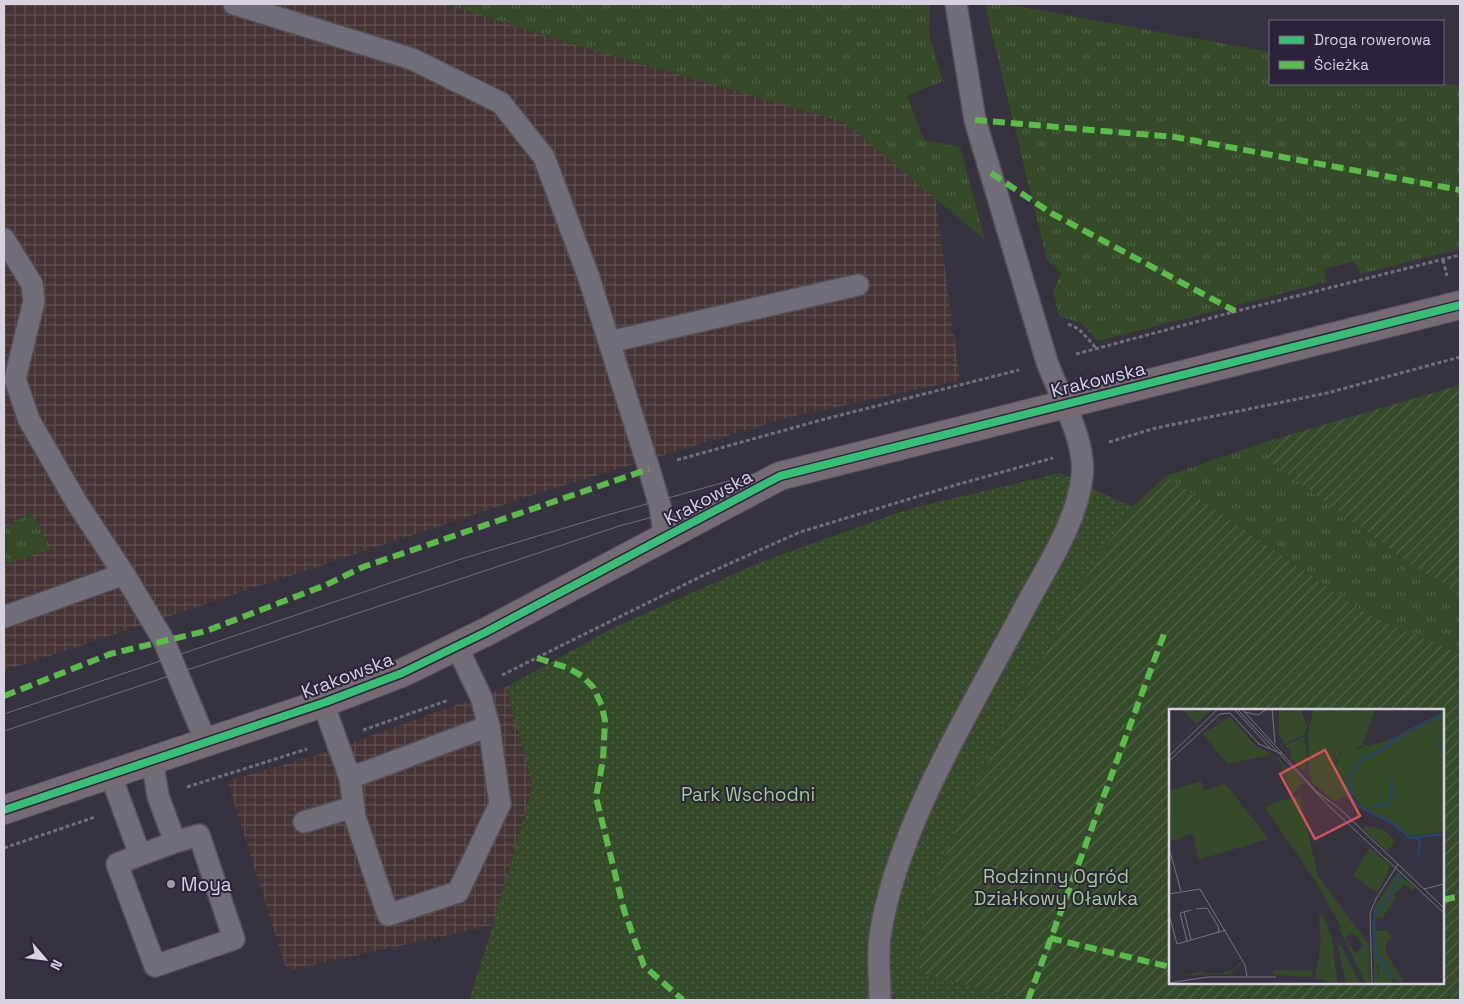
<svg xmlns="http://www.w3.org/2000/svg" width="1464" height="1004" viewBox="0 0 1464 1004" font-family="'Space Grotesk',sans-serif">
  <defs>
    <pattern id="industrial-grid" width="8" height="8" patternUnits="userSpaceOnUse" patternTransform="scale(1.25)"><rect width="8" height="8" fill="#463333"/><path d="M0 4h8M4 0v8" fill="none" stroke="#605050"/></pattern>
    <pattern id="grass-tufts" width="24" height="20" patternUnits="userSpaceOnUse" patternTransform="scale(1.25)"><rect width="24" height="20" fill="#344a29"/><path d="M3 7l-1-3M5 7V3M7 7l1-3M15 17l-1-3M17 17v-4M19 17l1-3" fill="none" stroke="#516348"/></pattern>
    <pattern id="park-dots" width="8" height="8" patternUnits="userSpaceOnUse" patternTransform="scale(1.25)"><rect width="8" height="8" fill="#344a29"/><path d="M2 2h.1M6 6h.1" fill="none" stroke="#516348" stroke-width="1.8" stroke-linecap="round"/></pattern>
    <pattern id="garden-furrows" width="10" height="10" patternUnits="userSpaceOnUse" patternTransform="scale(1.25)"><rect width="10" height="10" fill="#344a29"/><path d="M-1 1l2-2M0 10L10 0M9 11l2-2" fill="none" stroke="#516348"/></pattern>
  </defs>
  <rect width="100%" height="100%" fill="#373240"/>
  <!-- industrial -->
  <path fill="url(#industrial-grid)" d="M 4,4 L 447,4 L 569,43 L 844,122 L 935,196 L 960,380 L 790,417 L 545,491 L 4,671 Z
    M 506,687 L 533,786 L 493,925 L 287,971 L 227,781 L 318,755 Z"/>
  <!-- grass -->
  <path fill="url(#grass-tufts)" d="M 447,4 L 930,4 L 929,35 L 943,81 L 907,96 L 924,140 L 960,147 L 985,240 L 844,122 L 569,43 Z
    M 990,4 L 1005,4 L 1270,52 L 1270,84 L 1443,83 L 1460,86 L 1460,249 L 1360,274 L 1355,261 L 1324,269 L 1326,282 L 1098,341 L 1081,323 L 1059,316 L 1053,292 L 1061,273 L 1047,260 L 985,6 Z
    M 1272,440 L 1267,459 L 1423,573 L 1460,593 L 1460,654 L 1367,614 L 1166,476 Z
    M 31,512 L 52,549 L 4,565 L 4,529 Z"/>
  <!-- park -->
  <path fill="url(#park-dots)" d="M 1060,473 L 1132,507 L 1084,580 L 1004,730 L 964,810 L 920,973 L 1023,1000 L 469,1000 L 493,925 L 533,786 L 506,687 L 613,628 L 763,561 L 912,508 Z"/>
  <!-- garden -->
  <path fill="url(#garden-furrows)" fill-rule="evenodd" d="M 1460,385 L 1460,593 L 1423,573 L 1267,459 L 1272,440 Z
    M 1166,476 L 1367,614 L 1460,654 L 1460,1000 L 1023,1000 L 920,973 L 920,934 L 938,874 L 964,810 L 1004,730 L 1084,580 L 1132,507 ZM 1170,710 L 1443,710 L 1443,983 L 1170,983 Z"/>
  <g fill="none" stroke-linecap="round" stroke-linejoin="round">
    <!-- lane casing -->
    <g stroke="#544e5b" stroke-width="24">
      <path id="lane" d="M 234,4 L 412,59 L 501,103 L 544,157 L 589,278 L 649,469 L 660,506 L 665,539
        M 4,239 L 32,284 L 34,301 L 15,379 L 29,420 L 77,503 L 124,574 L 164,641 L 206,742
        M 609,342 L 858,285
        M 4,617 L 124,574
        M 457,647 L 481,697 L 489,726
        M 323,703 L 350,778 L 355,817 L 388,915 L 458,892 L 500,804 L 489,726 L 350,778
        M 110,773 L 140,855 L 117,864 L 155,966 L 234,939 L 199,835 L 175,842 L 158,796 L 152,759
        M 304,822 L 353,807
        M 140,855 L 175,842
        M 880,1000 C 880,979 877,956 880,936 C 897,826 971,709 1023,611 C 1045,569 1076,525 1082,477 C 1087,442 1059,395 1047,362 L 975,120 L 956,4"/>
    </g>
    <!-- primary casing -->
    <g stroke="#544e5b" stroke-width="30">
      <path id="primary" d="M 4,810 L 323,703 L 402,673 L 486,632 L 780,476 L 1460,305"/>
    </g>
    <!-- path -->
    <path stroke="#726e78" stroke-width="3" stroke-dasharray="4 2.5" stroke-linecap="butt" d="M 1443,260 L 1447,276
      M 1068,324 L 1079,329 L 1097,349
      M 1076,354 L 1237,311 L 1460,255
      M 1109,442 L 1156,428 L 1327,393 L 1460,357
      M 677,460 L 825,419 L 1019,370
      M 502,675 L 704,575 L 800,532 L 959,484 L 1053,458
      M 363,730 L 449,700
      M 187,787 L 307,749
      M 4,848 L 95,817"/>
    <!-- lane -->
    <use href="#lane" stroke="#726e79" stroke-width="21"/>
    <!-- primary -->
    <use href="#primary" stroke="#766a74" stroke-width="28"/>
    <!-- tram -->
    <path stroke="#726e78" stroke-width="1" d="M 4,714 L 458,560 L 611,514 L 743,477 L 1460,297
      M 4,731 L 619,526 L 965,435 L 1460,311"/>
    <!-- quiet -->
    <path stroke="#5cbc4b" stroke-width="6" stroke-dasharray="12 6" stroke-linecap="butt" d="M 975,120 L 1175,137 L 1460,190
      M 991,173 L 1051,213 L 1235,311
      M 537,658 L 568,668 L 582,676 L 593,687 L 602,706 L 605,721 L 603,760 L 596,797 L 624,910 L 644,966 L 683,1000
      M 4,696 L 110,654 L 206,631 L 326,585 L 363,567 L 649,469
      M 1443,900 L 1460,896
      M 1050,938 L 1170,967
      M 1028,1000 L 1164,634"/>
    <!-- cycleway casing -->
    <g stroke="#2c223b" stroke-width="11">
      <path id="cycleway" d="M 4,810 L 323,703 L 402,673 L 486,632 L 780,476 L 1460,305"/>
    </g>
    <!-- cycleway -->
    <use href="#cycleway" stroke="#3abd76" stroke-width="8"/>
  </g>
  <!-- markers -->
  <circle fill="#a099a9" stroke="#2c223b" stroke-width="2" cx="171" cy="884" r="5"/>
  <g text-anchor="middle" stroke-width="4" stroke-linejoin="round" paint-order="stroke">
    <!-- street labels -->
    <g font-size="19" fill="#d8d1e2" stroke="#2c223b">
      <text transform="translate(1098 379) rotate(-14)" y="7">Krakowska</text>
      <text transform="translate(708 497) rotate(-28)" y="7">Krakowska</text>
      <text transform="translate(347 675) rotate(-21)" y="7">Krakowska</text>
    </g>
    <!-- park labels -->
    <g font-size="19" fill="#9fcf89" stroke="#2c223b">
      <text x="748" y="801">Park Wschodni</text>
      <text x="1056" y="883">Rodzinny Ogród<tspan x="1056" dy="22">Działkowy Oławka</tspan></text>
    </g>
    <!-- poi labels -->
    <g font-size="19" fill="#d8d1e2" stroke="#2c223b" text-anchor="start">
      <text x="181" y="891">Moya</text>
    </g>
  </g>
  <!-- overview -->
  <g transform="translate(1169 709)">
    <rect width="275" height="275" fill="#373240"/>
    <path d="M 13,0 L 44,0 L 27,15 ZM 127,0 L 132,0 L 137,16 L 143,0 L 135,26 ZM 103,45 L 111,50 L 116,59 L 121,58 L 135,73 L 123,86 L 111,53 ZM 133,81 L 131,90 L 149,167 L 147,173 L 95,97 L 129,87 ZM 196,117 L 213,120 L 227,132 L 218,142 L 194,120 ZM 201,138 L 220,155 L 219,164 L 208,184 L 184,166 ZM 154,206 L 161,224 L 151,226 L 150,207 ZM 182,212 L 200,235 L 200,238 L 195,237 L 184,223 L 176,229 L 186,244 L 183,246 L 170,219 ZM 70,253 L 73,255 L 61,265 L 15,267 L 34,262 L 33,265 L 53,264 L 66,260 Z" fill="#344a29"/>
    <path d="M 61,8 L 87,37 L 103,45 L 59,55 L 33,25 ZM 32,72 L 35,82 L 57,75 L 99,130 L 29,151 L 24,124 L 2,132 L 0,82 ZM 228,165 L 246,178 L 243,182 L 235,175 L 225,186 L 227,189 L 213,209 L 206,208 L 207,222 L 218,222 L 223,227 L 217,235 L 217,243 L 236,275 L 220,268 L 208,254 L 210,275 L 205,275 L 204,204 L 206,197 ZM 149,167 L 182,212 L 172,218 L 147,173 ZM 172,236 L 191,275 L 177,275 L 169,237 ZM 196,236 L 200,238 L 201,275 L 197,275 L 183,246 ZM 165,240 L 164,244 L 169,275 L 146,269 L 149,254 L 161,252 L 159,241 ZM 110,261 L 143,262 L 142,268 L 105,266 L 104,262 Z" fill="#344a29"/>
    <path d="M 275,2 L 275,123 L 240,127 L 224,113 L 192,97 L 183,85 L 165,92 L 142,72 L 142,68 L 168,54 L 173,40 L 184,41 L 224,30 ZM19 82a7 7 0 1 1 14 0a7 7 0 1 1-14 0Z" fill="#344a29"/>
    <path d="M 110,0 L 127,0 L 135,26 L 116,35 L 110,26 ZM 144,0 L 206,0 L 194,35 L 184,41 L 173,40 L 165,55 L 166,67 L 140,67 L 139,24 ZM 135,28 L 138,45 L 135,63 L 121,48 L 123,45 L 116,36 ZM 161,224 L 165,240 L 159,242 L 161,252 L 149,254 L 152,226 ZM 210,253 L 217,262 L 225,275 L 210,275 Z" fill="#344a29"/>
    <path fill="none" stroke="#27456a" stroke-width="2.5" d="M 275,4 L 235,24 L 210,43 L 194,49 L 179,70 L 182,88 L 189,97 L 225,115 L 241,129 L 275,125M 267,29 L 275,43M 222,92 L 223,65M 204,97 L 221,95M 248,128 L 251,134 L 249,147M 222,269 L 205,240 L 205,207 L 220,188 L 233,162"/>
    <path fill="none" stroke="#777281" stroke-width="1" d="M 65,0 L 101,39M 68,0 L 160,97 L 275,204M 73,0 L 149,84 L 170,99 L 275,199M 103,0 L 106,34M 76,3 L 89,6 L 98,0M 51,5 L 61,4 L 90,35 L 113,45M 0,47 L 49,0M 0,52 L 52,4M 0,139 L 12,182M 255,180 L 275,175M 0,185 L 31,180 L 76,256 L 78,267M 27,200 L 38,199 L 50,219 L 49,224M 15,203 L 22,231M 1,209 L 8,235 L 57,221M 18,232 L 11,204 L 22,201M 0,274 L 39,268 L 107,268M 203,275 L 201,204 L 207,190 L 229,155"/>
    <path fill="#d65256" fill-opacity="0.15" stroke="#d65256" stroke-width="2.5" d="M 156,41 L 191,107 L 146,130 L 111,65 Z"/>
    <rect width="275" height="275" fill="none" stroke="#d8d1e2" stroke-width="2.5"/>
  </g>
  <!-- border -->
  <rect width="1464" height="1004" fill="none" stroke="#d8d1e2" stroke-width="10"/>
  <!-- legend -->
  <rect x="1269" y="20" width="175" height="65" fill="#2c223b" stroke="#71687e"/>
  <rect x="1279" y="36" width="25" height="8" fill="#3abd76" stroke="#71687e"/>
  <text x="1314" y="45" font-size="15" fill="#d8d1e2">Droga rowerowa</text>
  <rect x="1279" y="61" width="25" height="8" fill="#5cbc4b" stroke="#71687e"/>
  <text x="1314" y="70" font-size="15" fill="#d8d1e2">Ścieżka</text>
  <!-- north arrow -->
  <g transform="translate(45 959) rotate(118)" stroke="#2c223b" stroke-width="4" paint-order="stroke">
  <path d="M0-4L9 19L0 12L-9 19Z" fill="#d8d1e2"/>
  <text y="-8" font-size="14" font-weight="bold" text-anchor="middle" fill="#d8d1e2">N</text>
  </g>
</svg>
